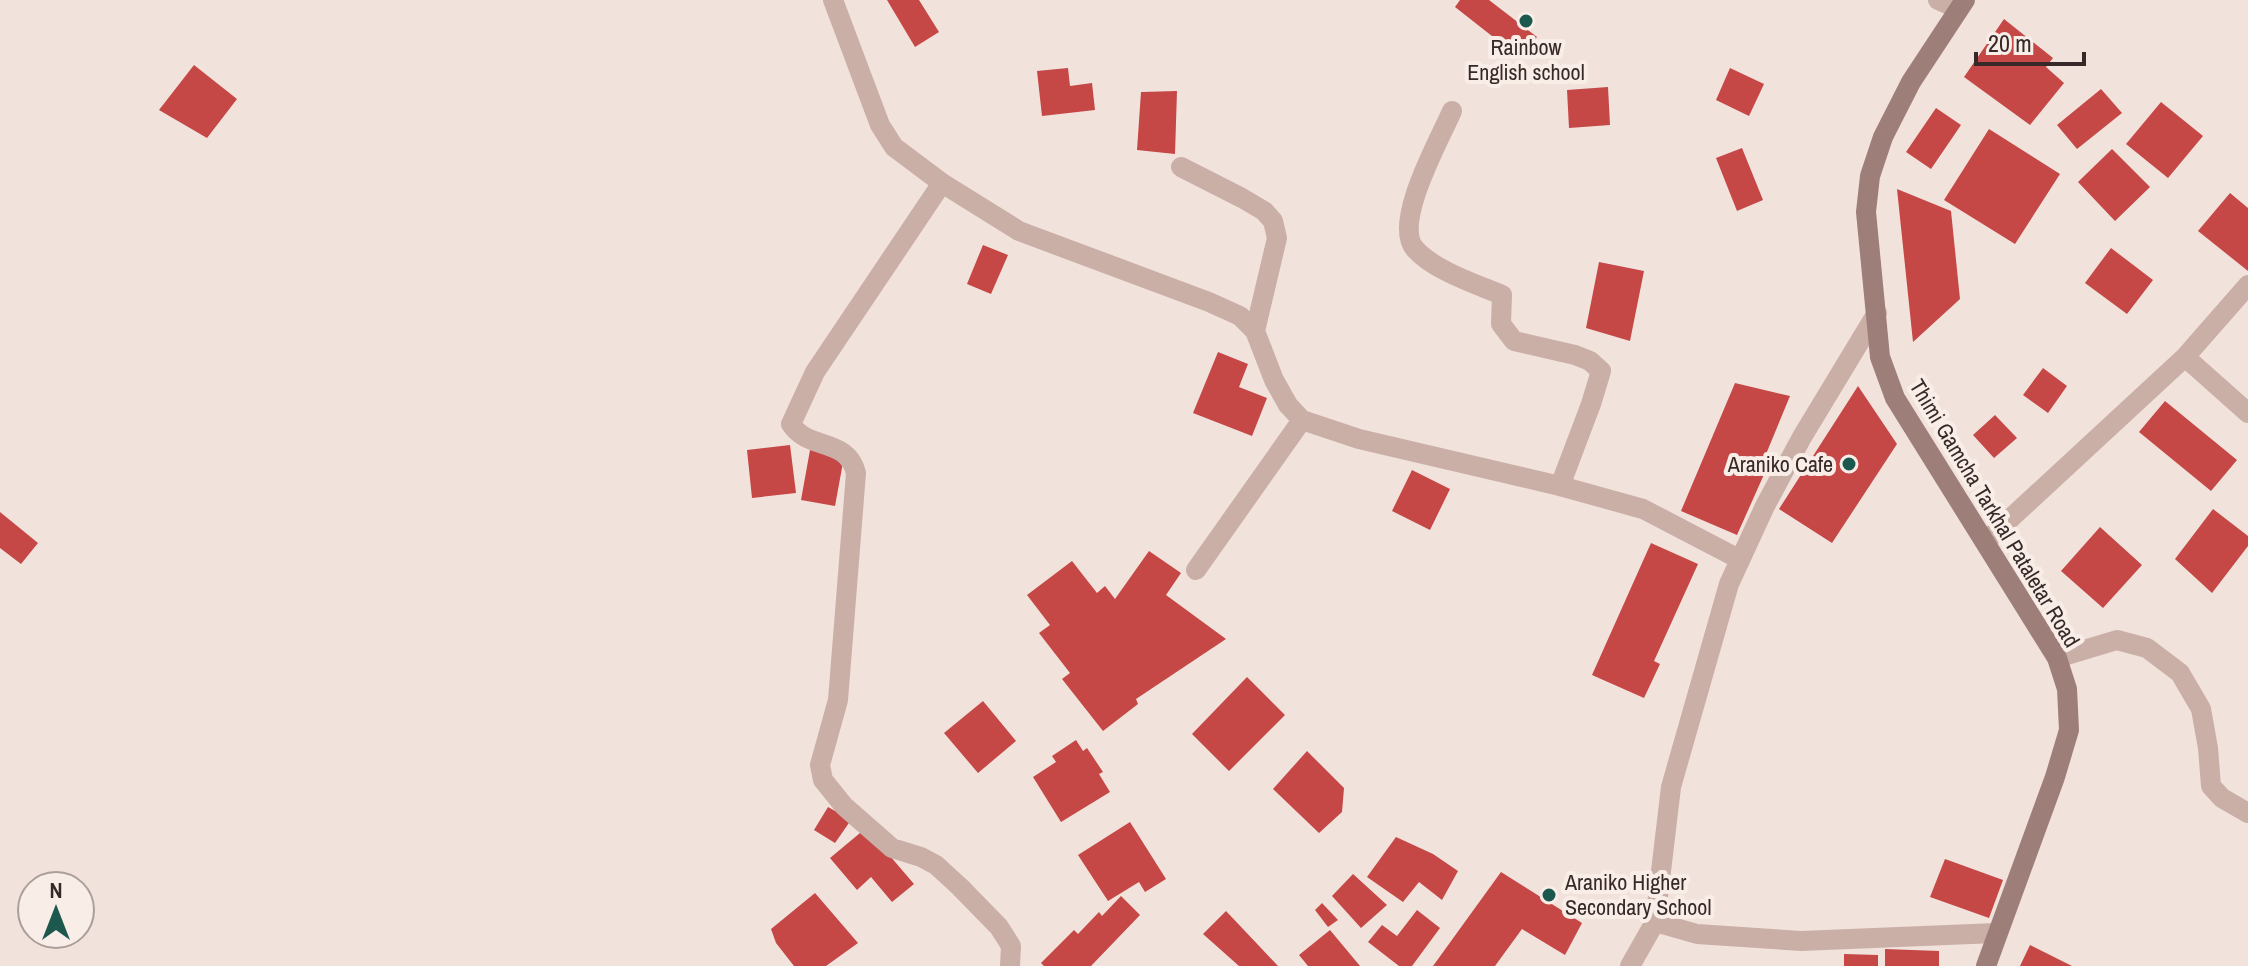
<svg xmlns="http://www.w3.org/2000/svg" width="2248" height="966" viewBox="0 0 2248 966" font-family="'Archivo Narrow',sans-serif">
  <rect width="100%" height="100%" fill="#f2e2dc"/>
  <!-- building -->
  <path fill="#c54746" d="M 887,0 L 919,0 L 939,32 L 915,47 Z
    M 1460,0 L 1489,0 L 1537,37 L 1520,58 L 1455,7 Z
    M 2004,19 L 2053,58 L 2046,67 L 2064,83 L 2030,125 L 1964,77 Z
    M 194,65 L 237,99 L 207,138 L 159,110 Z
    M 1068,68 L 1070,86 L 1092,83 L 1095,110 L 1042,116 L 1037,71 Z
    M 1730,68 L 1764,84 L 1749,116 L 1716,100 Z
    M 1608,87 L 1610,125 L 1569,128 L 1567,90 Z
    M 2101,89 L 2122,113 L 2077,149 L 2057,125 Z
    M 1177,91 L 1175,154 L 1137,150 L 1141,92 Z
    M 2161,102 L 2203,136 L 2168,178 L 2126,144 Z
    M 1936,108 L 1961,125 L 1931,169 L 1906,152 Z
    M 1989,129 L 2060,174 L 2015,244 L 1944,200 Z
    M 1742,148 L 1763,200 L 1737,211 L 1716,158 Z
    M 2112,149 L 2150,187 L 2115,221 L 2078,182 Z
    M 1897,189 L 1951,211 L 1960,299 L 1913,342 Z
    M 2230,193 L 2248,208 L 2248,271 L 2198,231 Z
    M 983,245 L 1008,255 L 991,294 L 967,284 Z
    M 2111,248 L 2153,280 L 2127,314 L 2085,283 Z
    M 1599,262 L 1644,271 L 1630,341 L 1586,328 Z
    M 1218,352 L 1248,364 L 1239,387 L 1267,398 L 1252,436 L 1193,413 Z
    M 2043,368 L 2067,386 L 2048,413 L 2023,395 Z
    M 1735,383 L 1790,396 L 1764,459 L 1770,461 L 1737,535 L 1681,511 Z
    M 1858,386 L 1897,444 L 1832,543 L 1779,509 Z
    M 2165,401 L 2237,460 L 2211,491 L 2139,432 Z
    M 1995,415 L 2017,438 L 1994,458 L 1973,435 Z
    M 790,445 L 796,493 L 752,498 L 747,450 Z
    M 810,450 L 844,457 L 835,506 L 801,500 Z
    M 1412,470 L 1450,489 L 1430,530 L 1392,511 Z
    M 2213,509 L 2248,536 L 2248,546 L 2212,593 L 2175,559 Z
    M 0,512 L 38,543 L 21,564 L 0,548 Z
    M 2100,527 L 2142,565 L 2103,608 L 2061,571 Z
    M 1651,543 L 1698,564 L 1654,661 L 1660,664 L 1644,698 L 1592,675 Z
    M 1149,551 L 1181,573 L 1166,595 L 1226,639 L 1136,699 L 1138,704 L 1103,731 L 1062,679 L 1070,673 L 1039,633 L 1050,625 L 1027,595 L 1072,561 L 1097,593 L 1105,586 L 1115,599 Z
    M 1247,677 L 1285,715 L 1229,771 L 1192,734 Z
    M 983,701 L 1016,741 L 978,773 L 944,733 Z
    M 1076,740 L 1083,751 L 1087,748 L 1103,772 L 1099,774 L 1110,792 L 1061,822 L 1033,777 L 1056,762 L 1052,756 Z
    M 1307,751 L 1344,788 L 1342,812 L 1319,833 L 1273,789 Z
    M 828,807 L 851,820 L 835,843 L 814,830 Z
    M 1130,822 L 1166,879 L 1145,892 L 1139,882 L 1108,901 L 1078,855 Z
    M 866,828 L 914,884 L 892,902 L 871,877 L 857,890 L 830,858 Z
    M 1396,837 L 1433,854 L 1458,871 L 1442,900 L 1419,882 L 1403,902 L 1367,877 Z
    M 1945,859 L 2003,880 L 1989,918 L 1930,897 Z
    M 1501,872 L 1582,923 L 1565,955 L 1522,929 L 1495,966 L 1433,966 Z
    M 1353,874 L 1387,905 L 1361,928 L 1332,896 Z
    M 815,893 L 858,943 L 826,966 L 794,966 L 776,943 L 771,929 Z
    M 1121,896 L 1140,915 L 1091,966 L 1044,966 L 1041,963 L 1074,930 L 1078,934 L 1099,912 L 1102,916 Z
    M 1322,903 L 1338,920 L 1328,927 L 1315,910 Z
    M 1417,910 L 1440,928 L 1412,966 L 1399,966 L 1368,942 L 1382,925 L 1397,936 Z
    M 1226,911 L 1261,948 L 1278,966 L 1239,966 L 1203,934 Z
    M 1330,930 L 1360,966 L 1308,966 L 1299,955 Z
    M 2030,945 L 2072,966 L 2020,966 Z
    M 1885,949 L 1939,951 L 1939,966 L 1885,966 Z
    M 1844,954 L 1878,955 L 1878,966 L 1844,966 Z"/>
  <g fill="none" stroke-linecap="round" stroke-linejoin="round">
    <!-- street -->
    <path stroke="#caafa7" stroke-width="20" d="M 833,0 L 880,125 L 894,147 L 942,183
      M 1938,0 L 1958,9
      M 1452,111 C 1440,139 1392,223 1415,249 C 1435,271 1476,284 1502,295 L 1501,324 L 1514,341 L 1575,355 L 1590,361 L 1601,371 L 1591,404 L 1560,486
      M 1181,167 L 1242,198 L 1264,211 L 1273,221 L 1277,238 L 1255,331 L 1274,380 L 1288,405 L 1302,420 L 1359,439 L 1560,486 L 1643,509 L 1739,559
      M 2185,357 L 2248,413
      M 1985,542 L 2185,357 L 2248,285
      M 1196,570 L 1302,420
      M 2057,658 L 2117,640 L 2147,648 L 2180,673 L 2201,709 L 2208,748 L 2211,786 L 2222,798 L 2248,813
      M 1655,922 L 1697,934 L 1801,941 L 1996,933
      M 1010,966 L 1011,946 L 999,927 L 960,887 L 936,865 L 921,857 L 892,848 L 844,806 L 823,780 L 820,765 L 838,700 L 856,473 C 847,437 808,451 791,424 L 815,372 L 942,183 L 1019,231 L 1209,302 L 1240,316 L 1255,331
      M 1630,966 L 1655,922 L 1671,787 L 1729,584 L 1765,506 L 1802,437 L 1877,313"/>
    <!-- secondary -->
    <path stroke="#9e7e79" stroke-width="20" d="M 1965,0 L 1911,82 L 1883,137 L 1870,176 L 1866,212 L 1880,357 L 1895,398 L 2057,658 L 2067,689 L 2069,730 L 2055,777 L 1986,966"/>
  </g>
  <!-- markers -->
  <g fill="#1d584e" stroke="#f9ede8" stroke-width="3">
    <circle cx="1526" cy="21" r="8"/>
    <circle cx="1849" cy="464" r="8"/>
    <circle cx="1549" cy="895" r="8"/>
  </g>
  <g text-anchor="middle" stroke-width="8" stroke-linejoin="round" paint-order="stroke">
    <!-- poi labels -->
    <g font-size="22" fill="#362928" stroke="#f9ede8">
      <text x="1526" y="55">Rainbow<tspan x="1526" dy="25">English school</tspan></text>
      <text x="1833" y="472" text-anchor="end">Araniko Cafe</text>
      <text x="1565" y="890" text-anchor="start">Araniko Higher<tspan x="1565" dy="25">Secondary School</tspan></text>
    </g>
    <!-- street labels -->
    <g font-size="22" fill="#362928" stroke="#f9ede8">
      <text transform="translate(1995 513) rotate(59)" y="8">Thimi Gamcha Tarkhal Pataletar Road</text>
    </g>
  </g>
  <!-- north arrow -->
  <g transform="translate(56 910)"><circle r="38" fill="#f9ede8" stroke="#ab9f9b" stroke-width="2"/>
  <path d="M0-6L14 30L0 20L-14 30Z" fill="#1d584e"/>
  <text y="-12" font-size="22" font-weight="bold" text-anchor="middle" fill="#362928">N</text>
  </g>
  <!-- scale -->
  <path d="M1976 52v12h108v-12" fill="none" stroke="#362928" stroke-width="4"/>
  <text x="1988" y="52" font-size="24" fill="#362928" stroke="#f9ede8" stroke-width="6" paint-order="stroke">20 m</text>
</svg>
